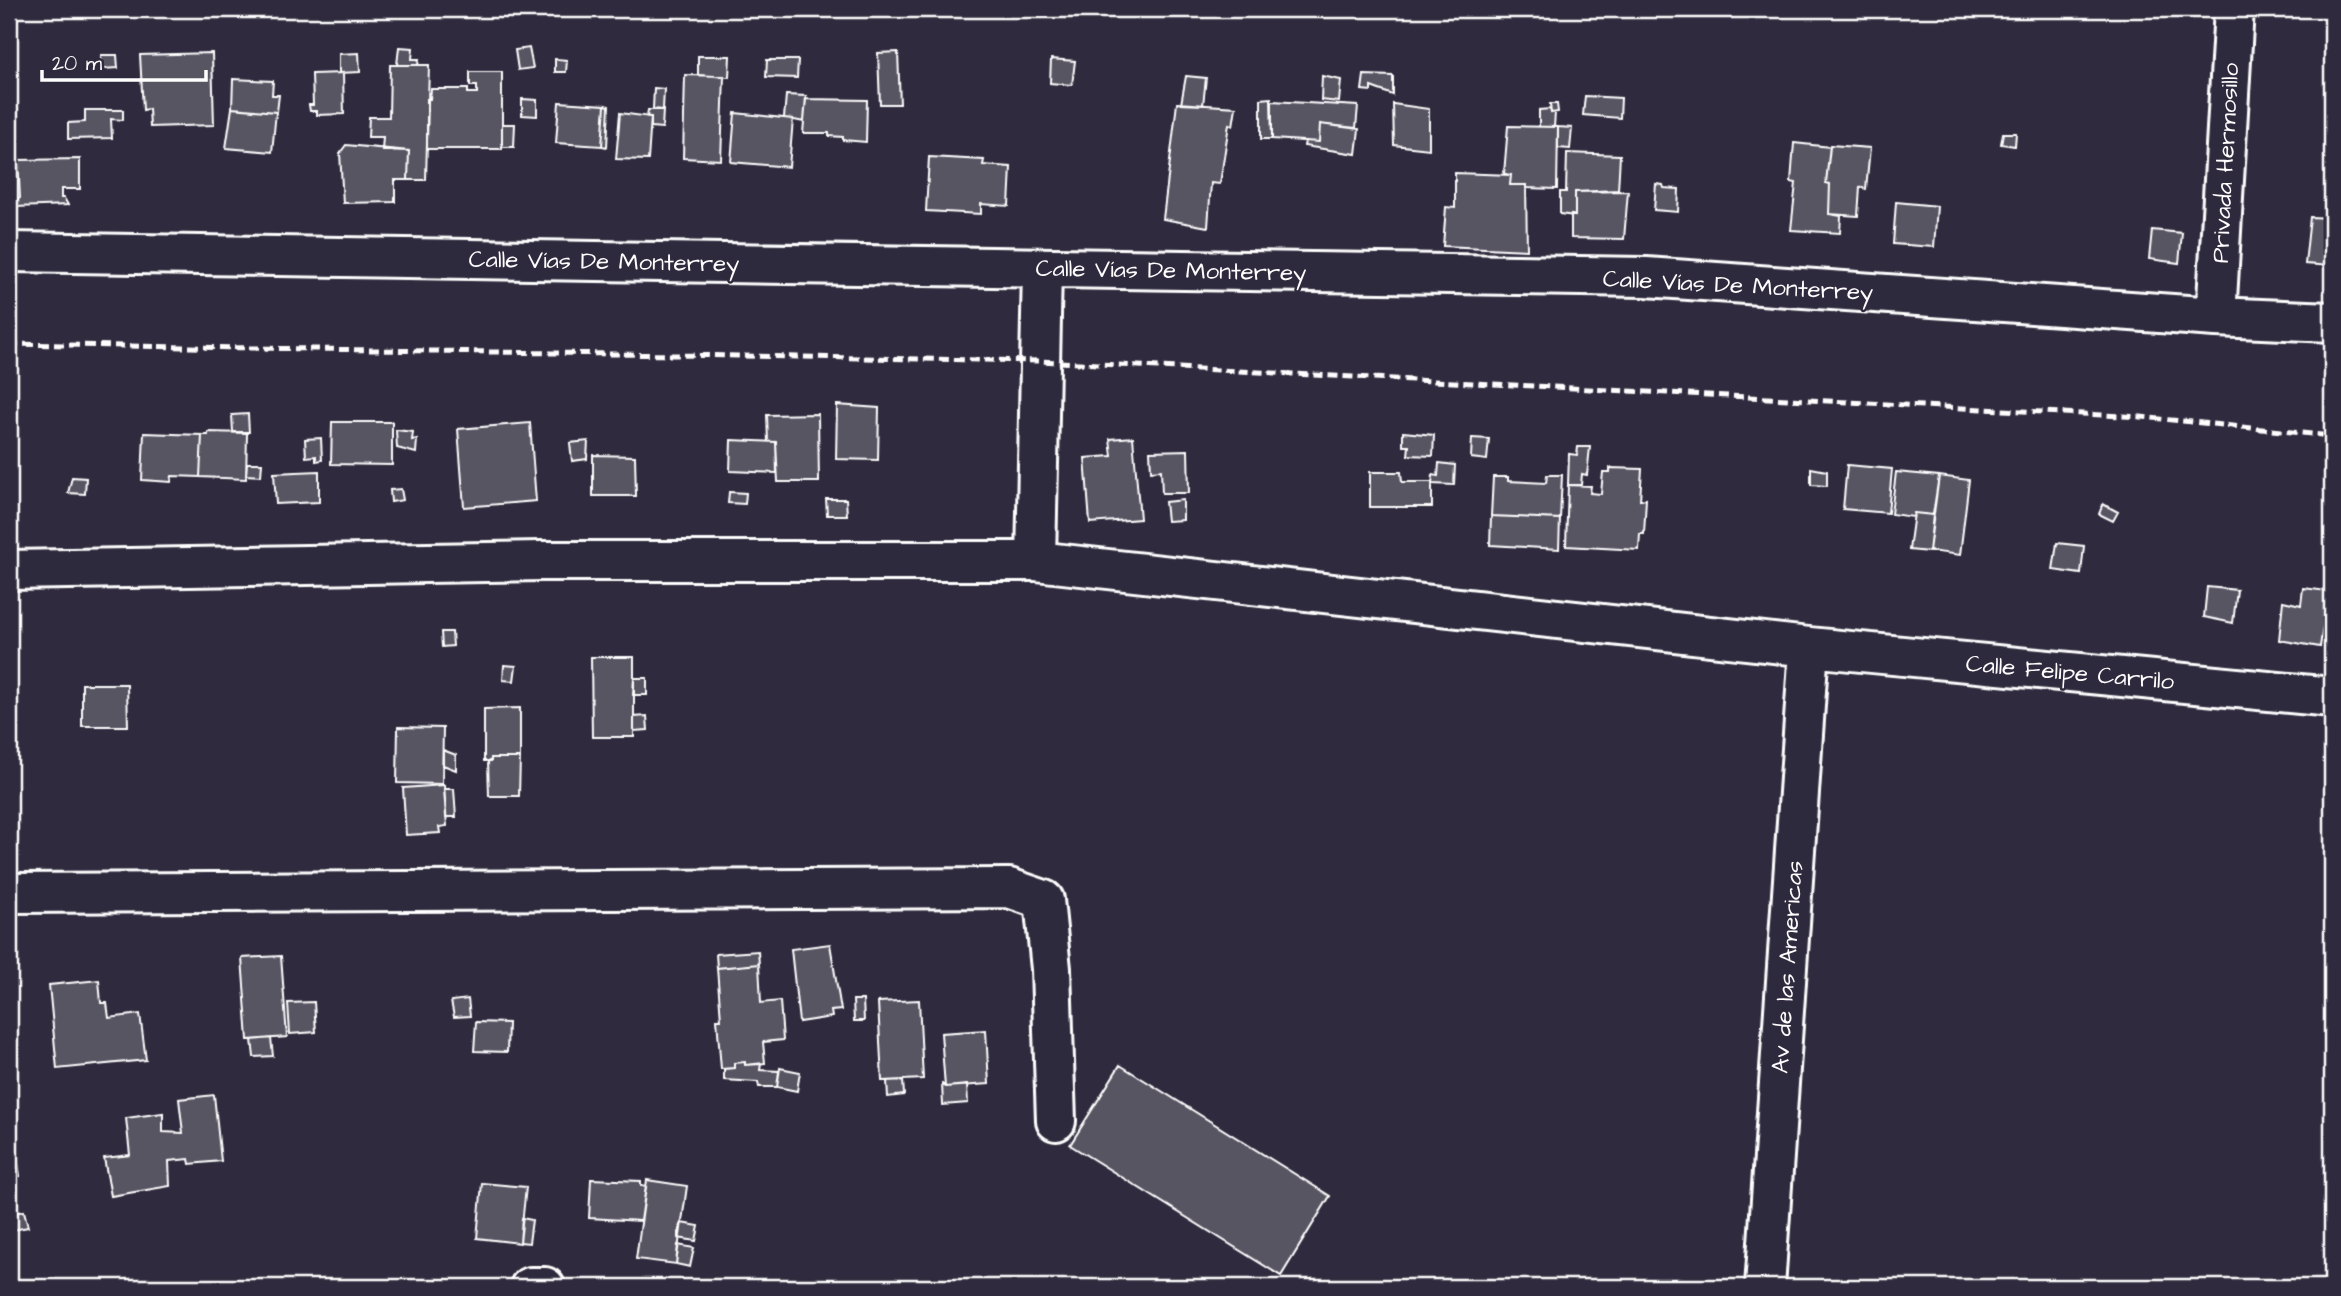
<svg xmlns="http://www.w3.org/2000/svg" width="2341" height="1296" viewBox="0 0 2341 1296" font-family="'Architects Daughter',sans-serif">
  <rect width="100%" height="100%" fill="#2f2a3d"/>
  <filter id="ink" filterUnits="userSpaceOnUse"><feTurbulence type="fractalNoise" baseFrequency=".0143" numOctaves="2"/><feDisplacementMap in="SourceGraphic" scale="14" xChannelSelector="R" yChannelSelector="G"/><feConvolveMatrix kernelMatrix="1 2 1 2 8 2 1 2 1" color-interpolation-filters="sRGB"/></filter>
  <g filter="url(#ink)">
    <!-- building -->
    <path fill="#595564" stroke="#fff" stroke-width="2" d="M 399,47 L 413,48 L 412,59 L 419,59 L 418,65 L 397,65 Z
      M 529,48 L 533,68 L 518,70 L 515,50 Z
      M 898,52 L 900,104 L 880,104 L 878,53 Z
      M 212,53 L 214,125 L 150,127 L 149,109 L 143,110 L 140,55 Z
      M 359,53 L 360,72 L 339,73 L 339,54 Z
      M 101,55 L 117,55 L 118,68 L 101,69 Z
      M 698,56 L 730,56 L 729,77 L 698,75 Z
      M 555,59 L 567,60 L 566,72 L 555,72 Z
      M 1051,59 L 1075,61 L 1072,85 L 1050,83 Z
      M 767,60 L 798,60 L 797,78 L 766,77 Z
      M 390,65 L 429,65 L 426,180 L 408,180 L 409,151 L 382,150 L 383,137 L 368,137 L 369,117 L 389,117 Z
      M 470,72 L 502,72 L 502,149 L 427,149 L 427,99 L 430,99 L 431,89 L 468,89 L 468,93 L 477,93 L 477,86 L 470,86 Z
      M 343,73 L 344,114 L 317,115 L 317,111 L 310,111 L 309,105 L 313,105 L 312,74 Z
      M 685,75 L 724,76 L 721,160 L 683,158 Z
      M 1364,75 L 1393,76 L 1393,95 L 1371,87 L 1371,91 L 1362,90 Z
      M 1186,76 L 1206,78 L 1203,105 L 1181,104 Z
      M 1322,76 L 1341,80 L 1339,102 L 1321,100 Z
      M 233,79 L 273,81 L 272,95 L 279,95 L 277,112 L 232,108 Z
      M 654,88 L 664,89 L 663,110 L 653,109 Z
      M 786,95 L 806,96 L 804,122 L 784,118 Z
      M 1585,96 L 1621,98 L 1620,118 L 1583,115 Z
      M 1271,98 L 1272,139 L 1261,139 L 1261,99 Z
      M 522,99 L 537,100 L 537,116 L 522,115 Z
      M 806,99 L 867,100 L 866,142 L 843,140 L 843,137 L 829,136 L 829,133 L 803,133 Z
      M 1272,101 L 1358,106 L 1356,128 L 1320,124 L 1319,142 L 1272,139 Z
      M 559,102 L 605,105 L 602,146 L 556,143 Z
      M 1177,103 L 1236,107 L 1233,126 L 1229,124 L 1220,184 L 1211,183 L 1208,227 L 1163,219 Z
      M 1393,104 L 1429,109 L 1429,149 L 1394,145 Z
      M 1550,104 L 1557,104 L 1558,112 L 1551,113 Z
      M 605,105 L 609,106 L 607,147 L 602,146 Z
      M 232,108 L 276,112 L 272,152 L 226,148 Z
      M 1550,109 L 1551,113 L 1555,113 L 1554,127 L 1539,127 L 1539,110 Z
      M 85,110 L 123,110 L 123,120 L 111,119 L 112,138 L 68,139 L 68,123 L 85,122 Z
      M 648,110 L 663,110 L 662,128 L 651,127 L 651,117 L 647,117 Z
      M 620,113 L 651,117 L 648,160 L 616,159 Z
      M 735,113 L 793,119 L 789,167 L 731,162 Z
      M 502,124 L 515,124 L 514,147 L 502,147 Z
      M 1320,124 L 1359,129 L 1356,154 L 1304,146 L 1305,141 L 1319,142 Z
      M 1508,126 L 1558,127 L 1557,189 L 1526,188 L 1526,185 L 1510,185 L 1511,175 L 1504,174 Z
      M 1558,127 L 1572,128 L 1570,149 L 1558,148 Z
      M 2003,133 L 2016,133 L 2015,146 L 2001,144 Z
      M 1794,143 L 1830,147 L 1826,183 L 1830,184 L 1829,214 L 1841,216 L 1840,233 L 1791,230 L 1796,183 L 1791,182 Z
      M 346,145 L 409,151 L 408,180 L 395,180 L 395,202 L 343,203 L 340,153 Z
      M 1830,145 L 1870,148 L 1866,189 L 1860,187 L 1858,216 L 1829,214 L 1830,184 L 1826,183 Z
      M 1567,153 L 1620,155 L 1618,190 L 1575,192 L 1575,216 L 1560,214 L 1560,192 L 1566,192 Z
      M 929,157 L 984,160 L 983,165 L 1011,167 L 1009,206 L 981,204 L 981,214 L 926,211 Z
      M 80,159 L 80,189 L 61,189 L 61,198 L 64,198 L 68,205 L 15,207 L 15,199 L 20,198 L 18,160 Z
      M 1455,173 L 1511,175 L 1510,185 L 1526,185 L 1527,250 L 1443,246 L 1446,207 L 1455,208 Z
      M 1656,184 L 1663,185 L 1664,188 L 1679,189 L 1678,212 L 1654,210 Z
      M 1628,191 L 1624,239 L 1571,238 L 1571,215 L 1575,216 L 1575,192 Z
      M 1896,202 L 1937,206 L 1934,247 L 1893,244 Z
      M 2310,217 L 2332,218 L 2332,266 L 2305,264 Z
      M 2152,230 L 2182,233 L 2179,263 L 2149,259 Z
      M 837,405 L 879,408 L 878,460 L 836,459 Z
      M 248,414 L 249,432 L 233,432 L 232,415 Z
      M 818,414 L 819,482 L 778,482 L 776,442 L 768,442 L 767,415 Z
      M 332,422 L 392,422 L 392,465 L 331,464 Z
      M 530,423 L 536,501 L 464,507 L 458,429 Z
      M 396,430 L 413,432 L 412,440 L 417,439 L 416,453 L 397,448 Z
      M 208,432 L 247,433 L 246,479 L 200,477 L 202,435 L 208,435 Z
      M 1403,432 L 1434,435 L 1433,456 L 1408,455 L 1409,446 L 1403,446 Z
      M 144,433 L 202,435 L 200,477 L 172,476 L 171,482 L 142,480 Z
      M 1133,437 L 1140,519 L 1090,523 L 1085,458 L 1112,456 L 1110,439 Z
      M 321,438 L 322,460 L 316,461 L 316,456 L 306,457 L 305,439 Z
      M 1472,438 L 1489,439 L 1487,460 L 1471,458 Z
      M 731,440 L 776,442 L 777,473 L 730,471 Z
      M 588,441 L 587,459 L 572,461 L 570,443 Z
      M 1578,447 L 1590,447 L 1587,475 L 1582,474 L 1581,485 L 1568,485 L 1569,454 L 1577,455 Z
      M 1188,450 L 1189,493 L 1162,493 L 1161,470 L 1151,471 L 1150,451 Z
      M 593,455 L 635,456 L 636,496 L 593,496 Z
      M 247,463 L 262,463 L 261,476 L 246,475 Z
      M 1439,463 L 1455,465 L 1454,485 L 1432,484 L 1433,475 L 1438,476 Z
      M 1847,465 L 1892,469 L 1888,513 L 1843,509 Z
      M 1610,468 L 1642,469 L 1640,500 L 1646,499 L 1644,534 L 1640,534 L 1639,550 L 1566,546 L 1568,485 L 1591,486 L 1590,493 L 1601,494 L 1603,472 L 1610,472 Z
      M 1811,468 L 1827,471 L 1827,486 L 1811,485 Z
      M 319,471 L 319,502 L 276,504 L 274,473 Z
      M 1370,472 L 1401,472 L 1402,482 L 1432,482 L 1432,507 L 1370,507 Z
      M 1896,472 L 1939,476 L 1933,515 L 1914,513 L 1913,517 L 1891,514 Z
      M 1547,475 L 1562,475 L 1560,519 L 1491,516 L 1493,477 L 1508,477 L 1508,481 L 1546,483 Z
      M 1939,476 L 1969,480 L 1960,555 L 1929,551 Z
      M 72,477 L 86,478 L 85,494 L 68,493 Z
      M 401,489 L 403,500 L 391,502 L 390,490 Z
      M 729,492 L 746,493 L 745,504 L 728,503 Z
      M 826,499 L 846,499 L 847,515 L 827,515 Z
      M 1183,500 L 1183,520 L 1167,521 L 1165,502 Z
      M 2103,504 L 2118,512 L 2113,521 L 2099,514 Z
      M 1914,513 L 1933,515 L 1929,552 L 1909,550 Z
      M 1491,516 L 1560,519 L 1559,549 L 1490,545 Z
      M 2057,543 L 2084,546 L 2081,574 L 2053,570 Z
      M 2207,587 L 2237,590 L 2233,623 L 2204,617 Z
      M 2303,588 L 2328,591 L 2320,647 L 2279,640 L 2283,601 L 2301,605 Z
      M 441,632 L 452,632 L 453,646 L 442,647 Z
      M 591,657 L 634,657 L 634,737 L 592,737 Z
      M 504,665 L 516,666 L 514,681 L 503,680 Z
      M 634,678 L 647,678 L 647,695 L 633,695 Z
      M 82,684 L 127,684 L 128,726 L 82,726 Z
      M 520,708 L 520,758 L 491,758 L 491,761 L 484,761 L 484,709 Z
      M 647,716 L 648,730 L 634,731 L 634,717 Z
      M 398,727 L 443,728 L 442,784 L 397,783 Z
      M 443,750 L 456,755 L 456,770 L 443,765 Z
      M 491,758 L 520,758 L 519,796 L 489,796 L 488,761 L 491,761 Z
      M 444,785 L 447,826 L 439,827 L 440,833 L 406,835 L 403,788 Z
      M 444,789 L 454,789 L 456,817 L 446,817 Z
      M 830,944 L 841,1010 L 831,1011 L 832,1017 L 799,1022 L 791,949 Z
      M 758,951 L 759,964 L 717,968 L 716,954 Z
      M 281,956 L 287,1037 L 248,1040 L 242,958 Z
      M 759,964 L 761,1003 L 780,1001 L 783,1040 L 763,1042 L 765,1063 L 745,1065 L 745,1062 L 734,1063 L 734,1068 L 721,1069 L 717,1019 L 721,1019 L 717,968 Z
      M 99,980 L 101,1003 L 107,1003 L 109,1018 L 140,1014 L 146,1060 L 57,1069 L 49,985 Z
      M 468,999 L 470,1016 L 454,1017 L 451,1001 Z
      M 853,1000 L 863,1000 L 864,1021 L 854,1021 Z
      M 919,1000 L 923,1079 L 882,1081 L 878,1002 Z
      M 314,1002 L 316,1032 L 290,1034 L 288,1003 Z
      M 476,1022 L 508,1023 L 507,1052 L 474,1051 Z
      M 986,1030 L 989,1084 L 945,1087 L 941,1033 Z
      M 271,1038 L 273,1056 L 254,1057 L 252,1040 Z
      M 745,1062 L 745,1065 L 761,1064 L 760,1070 L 779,1071 L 777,1087 L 759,1087 L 758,1082 L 724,1080 L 724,1069 L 734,1068 L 734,1063 Z
      M 1120,1065 L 1330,1196 L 1281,1276 L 1070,1145 Z
      M 780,1068 L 800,1072 L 797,1091 L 777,1087 Z
      M 903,1080 L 904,1095 L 888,1097 L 887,1081 Z
      M 942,1084 L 945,1087 L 967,1085 L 968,1103 L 943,1105 Z
      M 214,1095 L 221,1161 L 190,1164 L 189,1159 L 169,1161 L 170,1186 L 111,1196 L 104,1158 L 130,1155 L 126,1118 L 163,1113 L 163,1132 L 183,1133 L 179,1099 Z
      M 12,1125 L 20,1176 L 9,1177 L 9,1126 Z
      M 591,1179 L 641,1181 L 641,1185 L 646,1186 L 641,1221 L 589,1218 Z
      M 647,1180 L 687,1186 L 676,1264 L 636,1259 Z
      M 482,1183 L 526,1187 L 520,1243 L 477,1238 Z
      M 24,1211 L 28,1227 L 13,1230 L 9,1214 Z
      M 522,1218 L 532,1220 L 529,1243 L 520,1242 Z
      M 681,1223 L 699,1226 L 696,1241 L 678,1238 Z
      M 678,1245 L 694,1248 L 690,1267 L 676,1264 Z"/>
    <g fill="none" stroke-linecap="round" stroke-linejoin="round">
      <!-- minor casing -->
      <g stroke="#fff" stroke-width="44">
        <path id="minor" d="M 9,252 L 1646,277 L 2216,317 L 2332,322
          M 2216,317 L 2234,9
          M 1036,561 L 1042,268
          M 9,570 L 541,561 L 1036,561 L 1809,647 L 2332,697
          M 9,893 L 1009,888 L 1044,900 L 1051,969 L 1056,1121
          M 530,1287 L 545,1287
          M 1765,1287 L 1809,647"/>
      </g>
      <!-- minor -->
      <use href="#minor" stroke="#2f2a3d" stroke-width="38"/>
      <!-- rail -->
      <path stroke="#fff" stroke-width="5" stroke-dasharray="10 5" stroke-linecap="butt" d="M 9,344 L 1040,361 L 2141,417 L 2332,436"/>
    </g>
  </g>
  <g text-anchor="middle" stroke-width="5" stroke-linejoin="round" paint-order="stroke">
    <!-- street labels -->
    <g font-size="24" fill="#fff" stroke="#2f2a3d">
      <text transform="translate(2225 163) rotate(-87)" y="8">Privada Hermosillo</text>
      <text transform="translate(604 261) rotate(1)" y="8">Calle Vías De Monterrey</text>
      <text transform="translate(1171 270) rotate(1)" y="8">Calle Vías De Monterrey</text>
      <text transform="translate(1738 285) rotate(3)" y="8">Calle Vías De Monterrey</text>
      <text transform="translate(2070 672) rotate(5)" y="8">Calle Felipe Carrilo</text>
      <text transform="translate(1787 967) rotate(-86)" y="8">Av de las Americas</text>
    </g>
  </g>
  <!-- margin -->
  <rect width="2341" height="1296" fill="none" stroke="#2f2a3d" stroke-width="35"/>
  <rect x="18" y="18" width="2306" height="1261" fill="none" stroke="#fff" stroke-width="2.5" filter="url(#ink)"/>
  <!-- scale -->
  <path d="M42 70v10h164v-10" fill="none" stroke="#ffffff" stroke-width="3.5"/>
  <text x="52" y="70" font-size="21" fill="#ffffff" stroke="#2f2a3d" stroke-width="5" paint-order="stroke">20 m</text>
</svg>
